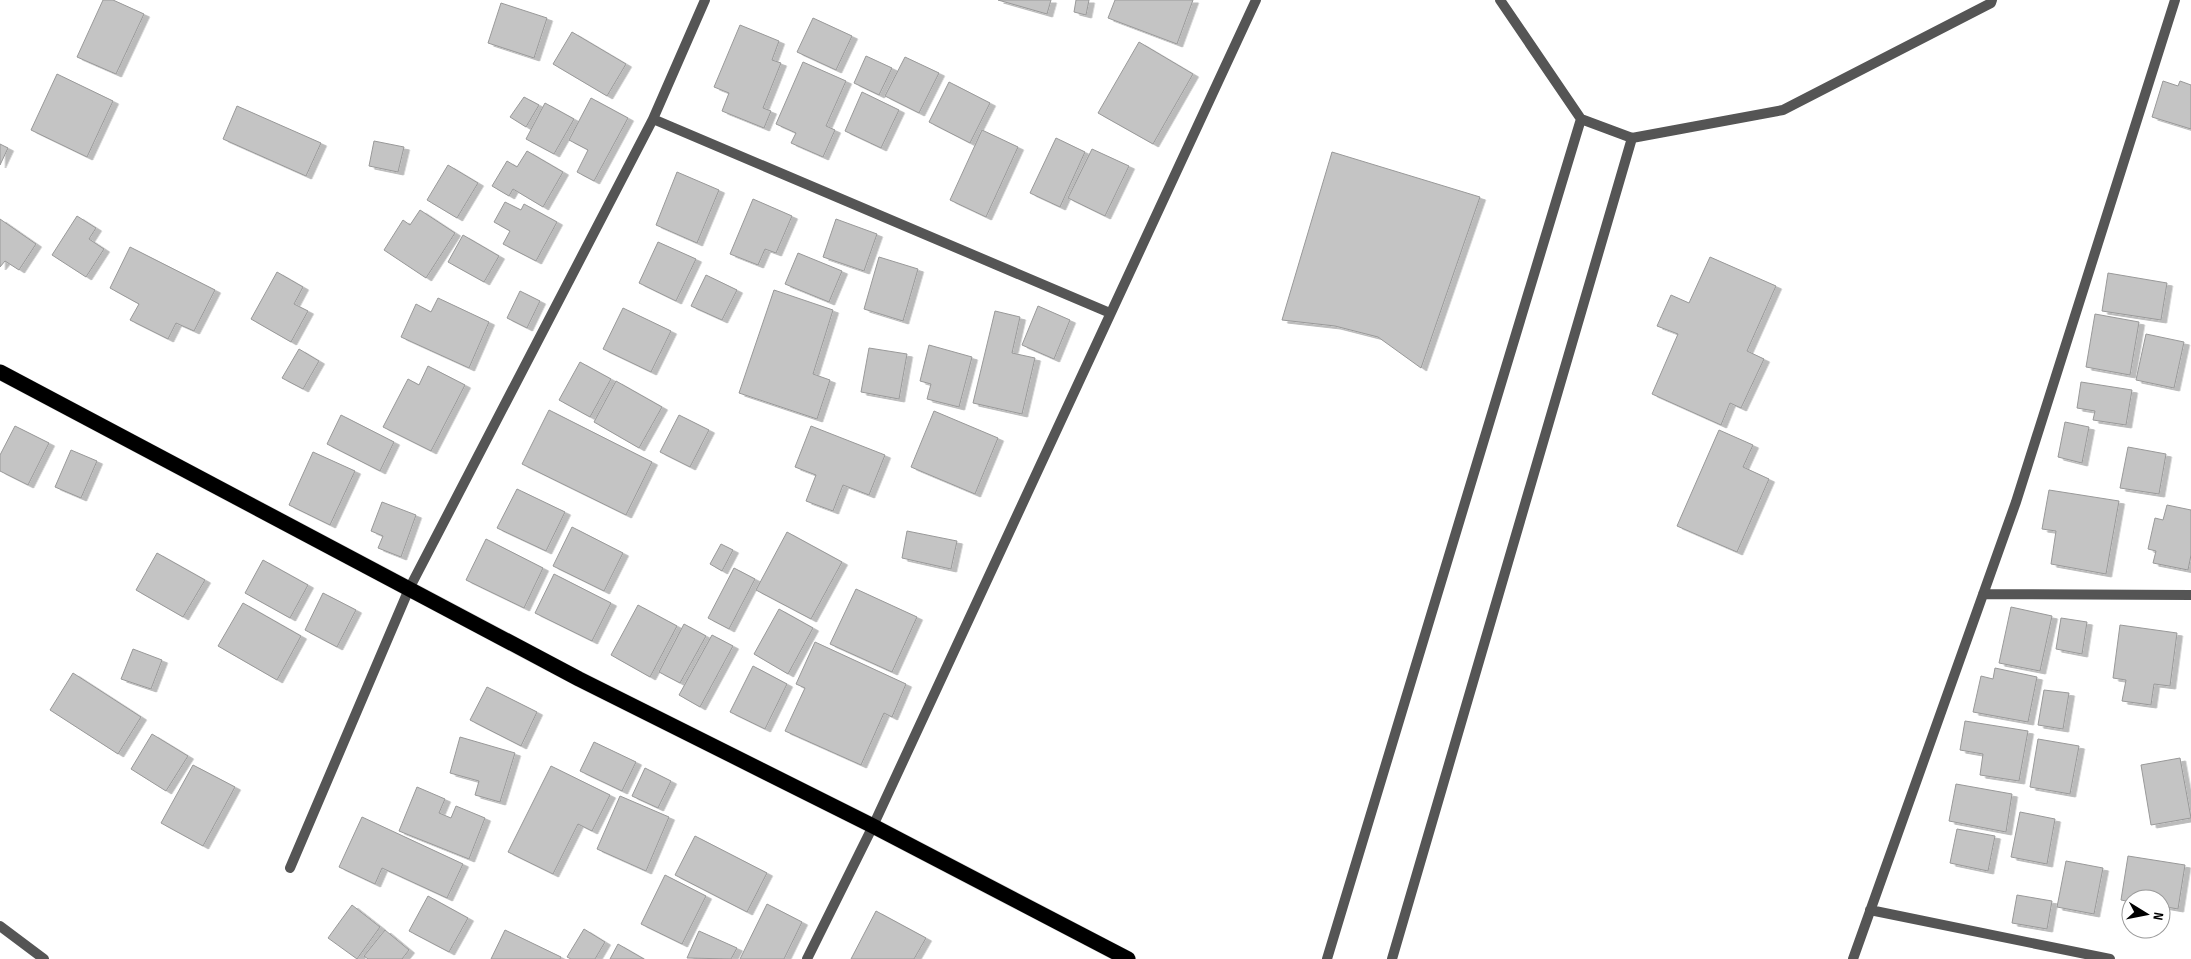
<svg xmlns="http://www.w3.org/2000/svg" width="2191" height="959" viewBox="0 0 2191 959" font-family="'Sofia Sans Condensed',sans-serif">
  <defs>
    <filter id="shadow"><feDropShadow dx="5.5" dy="3" stdDeviation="0" flood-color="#0004"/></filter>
  </defs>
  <rect width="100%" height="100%" fill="#fff"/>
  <!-- building -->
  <path fill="#c4c4c4" stroke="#999" filter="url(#shadow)" d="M 103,0 L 113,0 L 144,14 L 116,74 L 77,57 Z
    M 998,0 L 1051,0 L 1047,14 Z
    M 1076,0 L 1089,0 L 1086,15 L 1074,12 Z
    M 1115,0 L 1193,0 L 1177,44 L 1108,18 Z
    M 501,3 L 547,18 L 534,58 L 488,43 Z
    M 813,18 L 852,36 L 836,70 L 797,52 Z
    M 740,25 L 779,41 L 772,60 L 781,63 L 763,108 L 771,111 L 764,128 L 722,111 L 729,93 L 714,87 Z
    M 572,32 L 626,64 L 607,96 L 553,64 Z
    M 1139,42 L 1193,74 L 1153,144 L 1098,113 Z
    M 866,56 L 892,68 L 879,95 L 854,83 Z
    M 905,57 L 939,73 L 919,113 L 885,96 Z
    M 803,62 L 846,81 L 826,126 L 835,130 L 823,157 L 791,143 L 796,133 L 776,124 Z
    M 57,74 L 113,101 L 87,157 L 31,130 Z
    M 2163,81 L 2178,86 L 2180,81 L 2191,85 L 2191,129 L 2152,117 Z
    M 949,82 L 990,103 L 970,143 L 929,122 Z
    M 862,92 L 899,110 L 881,148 L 845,131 Z
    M 524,97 L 539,105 L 526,127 L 510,117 Z
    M 591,98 L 628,118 L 594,181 L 577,172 L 588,150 L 569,140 Z
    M 545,103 L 574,119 L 554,154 L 526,139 Z
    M 237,106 L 321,143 L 306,176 L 223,139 Z
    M 982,130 L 1018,147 L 986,217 L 950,200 Z
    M 1056,138 L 1085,152 L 1060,207 L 1030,193 Z
    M 374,141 L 404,147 L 398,172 L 369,166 Z
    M 0,144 L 8,148 L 0,165 Z
    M 1092,149 L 1129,166 L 1105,216 L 1068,198 Z
    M 527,151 L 563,172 L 543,207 L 513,189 L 509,196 L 492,186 L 507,161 L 517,167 Z
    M 1332,152 L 1480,197 L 1421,368 L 1378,337 L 1335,326 L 1282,320 Z
    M 448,165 L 478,183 L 457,218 L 427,200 Z
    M 677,172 L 719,190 L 697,243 L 656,225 Z
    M 753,199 L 792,216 L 776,253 L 765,249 L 758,265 L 730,254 Z
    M 505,202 L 521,210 L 524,204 L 557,222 L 536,261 L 503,244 L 510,231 L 494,222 Z
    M 420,210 L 455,233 L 426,278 L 384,250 L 403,220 L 410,225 Z
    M 77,216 L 96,228 L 89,239 L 104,249 L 86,277 L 52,255 Z
    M 0,219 L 36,244 L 19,270 L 5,261 L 0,267 Z
    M 836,219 L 877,234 L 864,271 L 823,257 Z
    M 463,235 L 499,256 L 484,282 L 448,262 Z
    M 658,242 L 696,259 L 676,301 L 639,283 Z
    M 130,247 L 215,290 L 194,331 L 176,323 L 168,339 L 130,320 L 139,304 L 110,288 Z
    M 798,253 L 842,271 L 829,302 L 785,284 Z
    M 879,257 L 918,269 L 903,321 L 864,309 Z
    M 1710,257 L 1776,286 L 1747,351 L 1764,359 L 1741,408 L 1730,403 L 1721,425 L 1652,394 L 1678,334 L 1657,326 L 1671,295 L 1689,303 Z
    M 277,272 L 303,287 L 294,304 L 308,311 L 291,342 L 251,319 Z
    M 2108,273 L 2167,283 L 2161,320 L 2102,311 Z
    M 706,275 L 737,290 L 722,320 L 691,306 Z
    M 774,290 L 833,310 L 813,374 L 830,380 L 817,419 L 739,393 Z
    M 520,291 L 540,301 L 527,328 L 507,318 Z
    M 438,298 L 489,322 L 469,368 L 401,337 L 416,304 L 431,312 Z
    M 1038,306 L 1070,320 L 1054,359 L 1022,345 Z
    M 623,308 L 671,331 L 651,372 L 603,349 Z
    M 995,311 L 1020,317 L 1012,353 L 1035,358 L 1022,414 L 973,403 Z
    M 2095,314 L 2139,322 L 2130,375 L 2086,367 Z
    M 2146,334 L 2184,342 L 2174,388 L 2136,380 Z
    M 929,345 L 972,357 L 959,407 L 927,399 L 931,384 L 920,381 Z
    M 869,348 L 907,354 L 899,399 L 861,392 Z
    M 299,349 L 319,361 L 303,389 L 282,378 Z
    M 580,362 L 611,379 L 590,417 L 559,400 Z
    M 428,366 L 465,385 L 431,451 L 383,427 L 408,379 L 419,385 Z
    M 616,381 L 662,407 L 639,448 L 594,422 Z
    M 2081,382 L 2132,390 L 2126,425 L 2093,420 L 2095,411 L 2077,408 Z
    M 549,410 L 652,462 L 626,515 L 522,464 Z
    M 934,411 L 998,438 L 975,494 L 911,467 Z
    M 341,415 L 394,442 L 380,471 L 327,444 Z
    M 679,415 L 709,430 L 690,467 L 660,452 Z
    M 2065,422 L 2089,427 L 2082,463 L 2058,457 Z
    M 15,426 L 49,443 L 28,485 L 0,471 L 0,455 Z
    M 811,426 L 885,455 L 869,495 L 843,485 L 833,511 L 806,501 L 816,475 L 795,467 Z
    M 1719,430 L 1753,445 L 1743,467 L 1769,479 L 1737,552 L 1677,526 Z
    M 2128,447 L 2166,454 L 2159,494 L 2120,488 Z
    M 71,450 L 97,461 L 81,498 L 55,487 Z
    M 313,452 L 355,471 L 330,525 L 289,505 Z
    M 517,489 L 565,512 L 546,551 L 497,528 Z
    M 2049,490 L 2119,501 L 2106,574 L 2051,564 L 2056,531 L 2042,529 Z
    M 382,502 L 416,515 L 401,557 L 378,548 L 383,536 L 371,531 Z
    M 2167,505 L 2191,510 L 2191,555 L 2188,570 L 2153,563 L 2156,551 L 2148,549 L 2155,518 L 2163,520 Z
    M 572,527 L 623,553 L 604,591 L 553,566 Z
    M 907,531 L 957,541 L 951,569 L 902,558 Z
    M 787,532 L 842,562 L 811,619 L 756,590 Z
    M 486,539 L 543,568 L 524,608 L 466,580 Z
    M 721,544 L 733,550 L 722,571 L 710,564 Z
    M 157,553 L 205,580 L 183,617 L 136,590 Z
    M 263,560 L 308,585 L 290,618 L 245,593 Z
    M 734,568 L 755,579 L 729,629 L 708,618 Z
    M 554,574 L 611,603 L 592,641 L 535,613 Z
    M 856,589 L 917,617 L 892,672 L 830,644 Z
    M 323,593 L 356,610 L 337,647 L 305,630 Z
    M 243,603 L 301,636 L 277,680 L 218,646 Z
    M 638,605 L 677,626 L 650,677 L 611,655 Z
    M 2011,607 L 2052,616 L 2040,671 L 1999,663 Z
    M 779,609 L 813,628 L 788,674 L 754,654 Z
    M 2061,618 L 2087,622 L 2082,654 L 2056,649 Z
    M 684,624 L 706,636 L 680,683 L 659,672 Z
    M 2120,625 L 2177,633 L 2170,686 L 2154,684 L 2151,705 L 2122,701 L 2126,680 L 2113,678 Z
    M 712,635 L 733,646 L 700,707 L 679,695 Z
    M 815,642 L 906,684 L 892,717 L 884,713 L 861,765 L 785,731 L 805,688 L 796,684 Z
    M 133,649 L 162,660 L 151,689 L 121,679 Z
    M 753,666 L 787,684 L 765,729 L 730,712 Z
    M 1995,668 L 2037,677 L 2028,722 L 1973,712 L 1981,676 L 1993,679 Z
    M 73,673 L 141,717 L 118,754 L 50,710 Z
    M 487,687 L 537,712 L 521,746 L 470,720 Z
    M 2044,690 L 2069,693 L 2063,729 L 2038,725 Z
    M 1965,721 L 2028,731 L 2019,781 L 1980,775 L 1983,754 L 1960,750 Z
    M 152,734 L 188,756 L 166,791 L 131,769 Z
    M 460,737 L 515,753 L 500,802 L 475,795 L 479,781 L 450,773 Z
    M 2038,739 L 2079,746 L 2070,794 L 2030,787 Z
    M 594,742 L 636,762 L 622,791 L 580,771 Z
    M 2180,758 L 2191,818 L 2151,825 L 2141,765 Z
    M 193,765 L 235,787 L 203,846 L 161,823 Z
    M 551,766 L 610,795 L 592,831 L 578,824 L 553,874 L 508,852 Z
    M 645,768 L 671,781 L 658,808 L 632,796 Z
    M 1956,784 L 2012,794 L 2006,832 L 1949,821 Z
    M 417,787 L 445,799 L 439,813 L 451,818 L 456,806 L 485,818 L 469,859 L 399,831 Z
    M 620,796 L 669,817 L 646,871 L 597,849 Z
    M 2020,812 L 2055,819 L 2047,864 L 2011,857 Z
    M 362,817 L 463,864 L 447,898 L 382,868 L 375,884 L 339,867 Z
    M 1957,829 L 1995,836 L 1988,871 L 1950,863 Z
    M 695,836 L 767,873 L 747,912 L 675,875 Z
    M 2128,856 L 2185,865 L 2178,909 L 2161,906 L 2161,899 L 2131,899 L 2131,902 L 2121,900 Z
    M 2066,861 L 2103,868 L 2094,914 L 2057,907 Z
    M 665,875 L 706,896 L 682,944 L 641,924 Z
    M 2017,895 L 2052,901 L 2047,929 L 2012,923 Z
    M 428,896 L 468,918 L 449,952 L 409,931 Z
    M 767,904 L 802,922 L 784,959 L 740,959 Z
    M 352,905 L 380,927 L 357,959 L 328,938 Z
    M 876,911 L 926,938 L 914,959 L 851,959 Z
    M 584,929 L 605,942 L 595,959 L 571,959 L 567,957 Z
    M 385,930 L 409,950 L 402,959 L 368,959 L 364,956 Z
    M 505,930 L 561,957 L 560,959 L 491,959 Z
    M 699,931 L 737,948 L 731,959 L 687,958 Z
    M 618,944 L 644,959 L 610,959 Z"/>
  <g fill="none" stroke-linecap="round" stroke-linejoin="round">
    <!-- highway casing -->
    <g stroke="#dbdbdb" stroke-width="16">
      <path id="highway" d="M 0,372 L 579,679 L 873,826 L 1128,959"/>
    </g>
    <!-- street -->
    <path stroke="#555" stroke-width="10" d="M 1500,0 L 1581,119 L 1632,138 L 1783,110 L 1991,3 L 1992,0
      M 653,119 L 1110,313
      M 1983,594 L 2191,595
      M 290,868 L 409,589 L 653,119 L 705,0
      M 1870,910 L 2110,959
      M 0,926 L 44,959
      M 807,959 L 873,826 L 1256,0
      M 1327,959 L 1581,119
      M 1392,959 L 1632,138
      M 1853,959 L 2016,502 L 2175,0"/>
    <!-- highway -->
    <use href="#highway" stroke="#000" stroke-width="15"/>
  </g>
  <!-- north arrow -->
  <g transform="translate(2146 914) rotate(100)"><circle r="24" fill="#ffffff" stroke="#999999"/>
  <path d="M0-4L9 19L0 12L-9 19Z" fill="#000000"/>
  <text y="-8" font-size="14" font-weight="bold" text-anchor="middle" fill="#000000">N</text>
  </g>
</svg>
